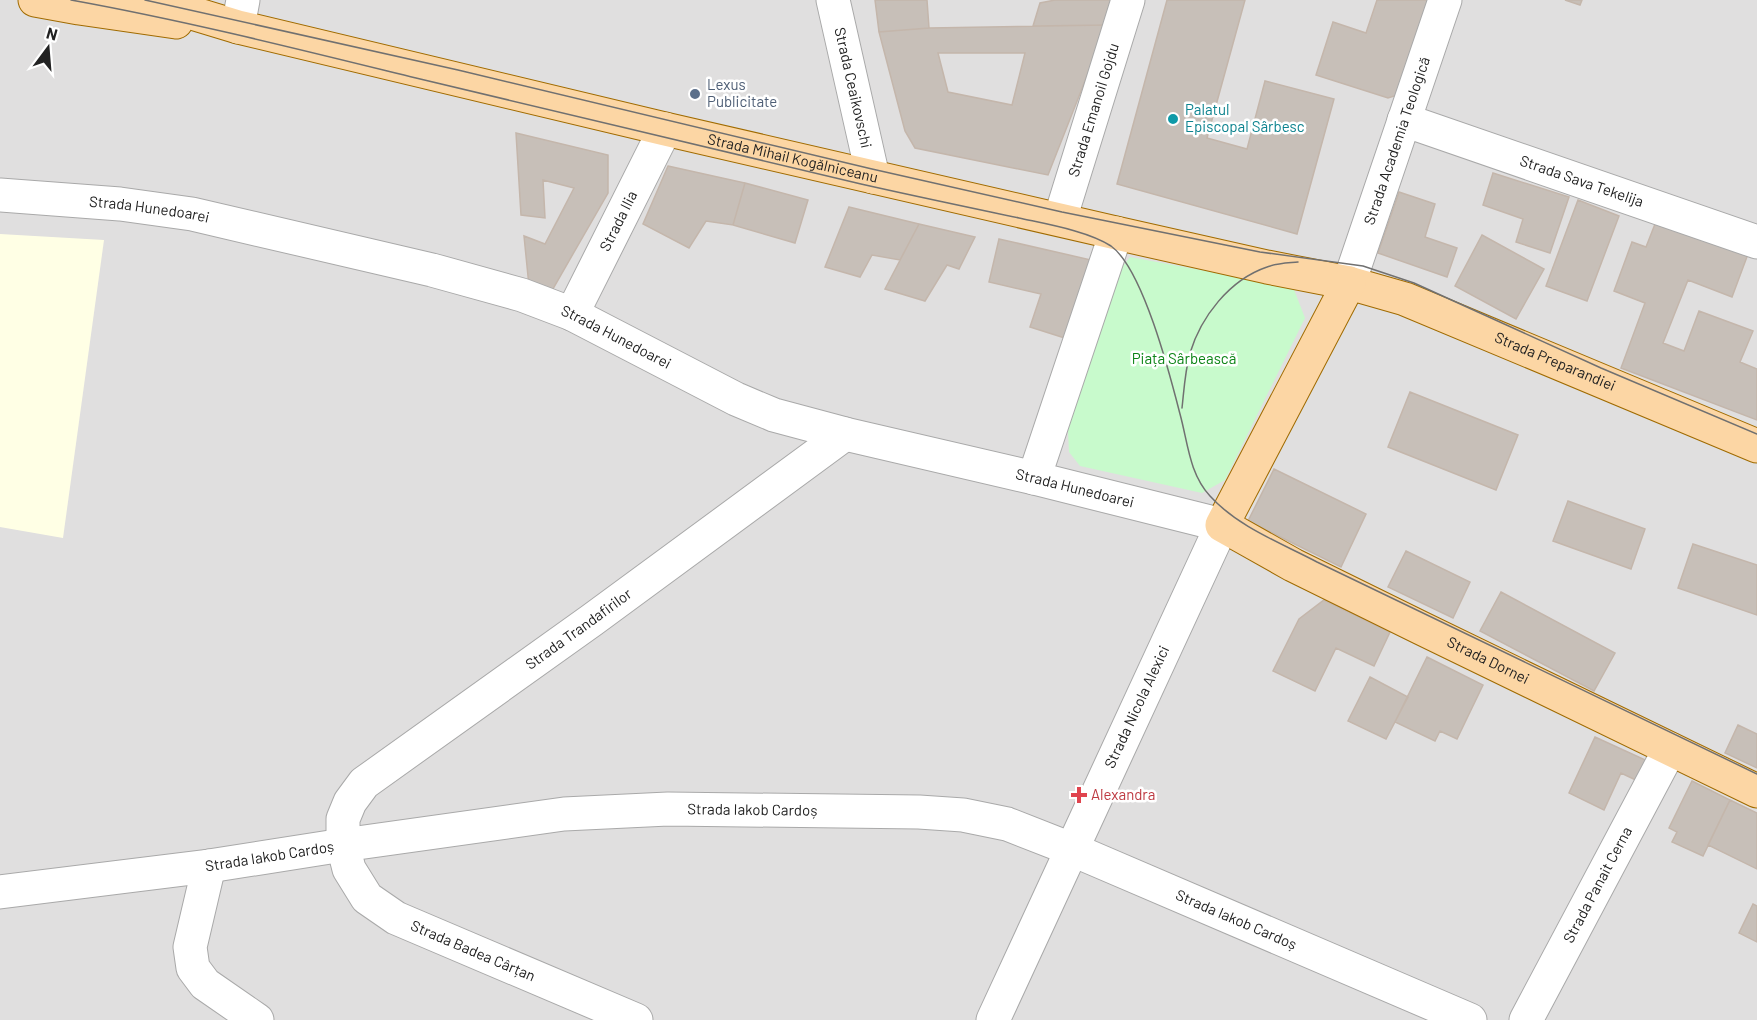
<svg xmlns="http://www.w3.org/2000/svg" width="1757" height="1020" viewBox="0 0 1757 1020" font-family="Barlow,sans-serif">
  <rect width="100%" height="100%" fill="#f2efe9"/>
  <!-- residential -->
  <path fill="#e0dfdf" d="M 0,0 L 1757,0 L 1757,1020 L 0,1020 Z"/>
  <!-- education -->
  <path fill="#ffffe5" d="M 0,234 L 104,240 L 63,538 L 0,527 Z"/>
  <!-- park -->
  <path fill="#c8facc" d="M 1130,257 L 1293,287 L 1305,318 L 1225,480 L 1202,493 L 1080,466 L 1069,452 L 1068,431 L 1113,279 Z"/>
  <!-- building -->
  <path fill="#c7bfb8" stroke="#c4b6ab" stroke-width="1.5" fill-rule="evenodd" d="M 875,0 L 927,0 L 929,28 L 879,32 Z
    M 1114,0 L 1107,25 L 1033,26 L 1040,3 L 1055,0 Z
    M 1167,0 L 1245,0 L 1207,138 L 1247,149 L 1265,81 L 1334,99 L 1297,234 L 1117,184 Z
    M 1377,0 L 1434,0 L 1404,93 L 1388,98 L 1316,75 L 1333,22 L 1366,33 Z
    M 1565,0 L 1582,0 L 1580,5 Z
    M 1107,25 L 1048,175 L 915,148 L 905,131 L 879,32 L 929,28 ZM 938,53 L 1025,53 L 1012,105 L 948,92 Z
    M 516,133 L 608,155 L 608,193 L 550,294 L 529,286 L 524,236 L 545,244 L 574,188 L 543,180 L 545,218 L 521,215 Z
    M 668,166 L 745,183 L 733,225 L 706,221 L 689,248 L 643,224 Z
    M 1493,173 L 1569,197 L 1550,253 L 1516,242 L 1523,219 L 1483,205 Z
    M 745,183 L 808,200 L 795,243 L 733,225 Z
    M 1399,192 L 1435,204 L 1425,237 L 1457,248 L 1447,277 L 1378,253 Z
    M 1578,200 L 1619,216 L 1587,301 L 1546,286 Z
    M 849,207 L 919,224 L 900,260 L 872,255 L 860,277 L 825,267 Z
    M 1657,219 L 1748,254 L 1732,297 L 1688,280 L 1663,343 L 1684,351 L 1699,311 L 1753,331 L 1740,362 L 1757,369 L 1757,420 L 1621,368 L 1645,303 L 1614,291 L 1632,242 L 1646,247 Z
    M 919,224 L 975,237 L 959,269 L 947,265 L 925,301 L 885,289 Z
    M 1482,235 L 1544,269 L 1516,319 L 1455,286 Z
    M 999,239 L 1091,260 L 1071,340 L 1030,327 L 1041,294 L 989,282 Z
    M 1410,392 L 1518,435 L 1496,490 L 1388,447 Z
    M 1274,469 L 1366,514 L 1341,567 L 1248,521 Z
    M 1568,501 L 1645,529 L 1631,569 L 1553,541 Z
    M 1693,544 L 1757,565 L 1757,615 L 1678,588 Z
    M 1406,551 L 1470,582 L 1453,618 L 1388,587 Z
    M 1501,592 L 1615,653 L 1594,691 L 1480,631 Z
    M 1324,600 L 1390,632 L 1374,666 L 1336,648 L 1315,691 L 1273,671 L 1299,619 Z
    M 1427,657 L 1483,685 L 1457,739 L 1440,731 L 1435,741 L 1395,722 Z
    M 1370,677 L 1408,697 L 1386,739 L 1348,721 Z
    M 1738,725 L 1757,734 L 1757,768 L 1725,753 Z
    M 1595,737 L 1652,763 L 1642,783 L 1621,773 L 1604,810 L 1569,793 Z
    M 1692,781 L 1730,800 L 1703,856 L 1672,842 L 1677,832 L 1669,828 Z
    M 1730,800 L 1757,813 L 1757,869 L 1708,845 Z
    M 1753,904 L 1757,906 L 1757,942 L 1739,933 Z"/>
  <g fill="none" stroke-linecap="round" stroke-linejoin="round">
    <!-- minor casing -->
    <g stroke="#a9a9a9" stroke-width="35">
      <g id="minor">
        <path id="s1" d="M 833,0 L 873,177"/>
        <path d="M 238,27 L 243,0"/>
        <path id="s2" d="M 1404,120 L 1757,242"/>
        <path id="s3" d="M 0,195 L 120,204 L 192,214 L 432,270 L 522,295 L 572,314 L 736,399 L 774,415 L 845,434 L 1034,478 L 1222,525 L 993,1020"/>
        <path id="s4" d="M 1060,219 L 1128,0"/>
        <path id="s5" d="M 1349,283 L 1445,0"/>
        <path id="s6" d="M 572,314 L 665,129"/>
        <path d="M 1034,478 L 1116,233"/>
        <path d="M 209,866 L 190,947 L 193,968 L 205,984 L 257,1020"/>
        <path id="s7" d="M 0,892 L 209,866 L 343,845 L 564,814 L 668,809 L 919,812 L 963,815 L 1007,824 L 1071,849 L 1470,1020"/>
        <path id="s8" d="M 636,1020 L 396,918 L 367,898 L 349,869 L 343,845 L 343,819 L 350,802 L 364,783 L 592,620 L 845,434"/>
        <path id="s9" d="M 1526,1020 L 1670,749"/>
      </g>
    </g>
    <!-- major casing -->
    <g stroke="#a06b00" stroke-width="35">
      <g id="major">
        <path d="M 35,0 L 79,8 L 176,22"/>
        <path id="s10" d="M 149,0 L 238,27 L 665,129 L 1116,233 L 1267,267 L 1349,283 L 1405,299 L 1757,446"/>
        <path id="s11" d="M 1349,283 L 1222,525 L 1293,565 L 1421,628 L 1757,791"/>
      </g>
    </g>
    <!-- minor -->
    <use href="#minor" stroke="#fff" stroke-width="33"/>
    <!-- major -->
    <use href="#major" stroke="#fcd6a4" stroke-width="33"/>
    <!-- tram -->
    <path stroke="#707070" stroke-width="1.5" d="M 71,0 C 187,21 302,50 416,78 C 564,113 713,149 861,184 C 914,196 967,207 1019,218 C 1046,224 1088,231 1111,246 C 1143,269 1170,375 1180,414 C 1188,443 1189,473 1210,496 C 1238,527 1281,543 1317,562 L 1757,774
      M 145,0 L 458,70 L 872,169 L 1062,212 L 1260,252 L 1363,266 L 1414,283 L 1601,368 L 1757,434
      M 1182,408 C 1184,390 1185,371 1190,353 C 1201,317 1229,280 1267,267 C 1277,263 1288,263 1298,262"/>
  </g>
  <!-- markers -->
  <circle fill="#5c6f8a" stroke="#fff" stroke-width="2" cx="695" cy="94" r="6"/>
  <circle fill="#0f9aa8" stroke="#fff" stroke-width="2" cx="1173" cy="119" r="6"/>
  <path fill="#e0444e" stroke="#fff" stroke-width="2" d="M1076 786h6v6h6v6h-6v6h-6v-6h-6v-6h6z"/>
  <g text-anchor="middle" stroke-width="5" stroke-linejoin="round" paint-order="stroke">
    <!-- service labels -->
    <g font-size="15" fill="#4e5e75" stroke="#fff" text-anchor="start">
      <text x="707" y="90">Lexus<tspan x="707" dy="17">Publicitate</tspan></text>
    </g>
    <!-- street labels -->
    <g font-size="15" fill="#222" stroke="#fff">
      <text dy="5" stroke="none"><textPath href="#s1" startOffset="90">Strada Ceaikovschi</textPath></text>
      <text dy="5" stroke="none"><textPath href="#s4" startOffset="114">Strada Emanoil Gojdu</textPath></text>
      <text dy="5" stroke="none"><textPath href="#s5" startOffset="150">Strada Academia Teologică</textPath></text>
      <text dy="5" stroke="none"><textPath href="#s10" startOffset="663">Strada Mihail Kogălniceanu</textPath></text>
      <text dy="5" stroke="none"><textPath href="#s2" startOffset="188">Strada Sava Tekelija</textPath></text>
      <text dy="5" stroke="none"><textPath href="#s3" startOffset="150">Strada Hunedoarei</textPath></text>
      <text dy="5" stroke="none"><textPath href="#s6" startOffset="104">Strada Ilia</textPath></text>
      <text dy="5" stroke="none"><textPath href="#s3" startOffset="636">Strada Hunedoarei</textPath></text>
      <text dy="5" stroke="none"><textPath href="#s10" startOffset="1454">Strada Preparandiei</textPath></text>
      <text dy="5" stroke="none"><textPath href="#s3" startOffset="1122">Strada Hunedoarei</textPath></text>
      <text dy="5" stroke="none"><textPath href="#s8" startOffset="687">Strada Trandafirilor</textPath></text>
      <text dy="5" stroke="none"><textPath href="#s11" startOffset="572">Strada Dornei</textPath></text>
      <text transform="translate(1137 707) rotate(-65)" y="5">Strada Nicola Alexici</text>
      <text dy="5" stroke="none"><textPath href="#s7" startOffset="758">Strada Iakob Cardoș</textPath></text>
      <text dy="5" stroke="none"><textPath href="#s7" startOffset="272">Strada Iakob Cardoș</textPath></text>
      <text dy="5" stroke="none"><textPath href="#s9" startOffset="153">Strada Panait Cerna</textPath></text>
      <text dy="5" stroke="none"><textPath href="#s7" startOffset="1262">Strada Iakob Cardoș</textPath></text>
      <text transform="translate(473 951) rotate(23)" y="5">Strada Badea Cârțan</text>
    </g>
    <!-- culture labels -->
    <g font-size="15" fill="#0d838f" stroke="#fff" text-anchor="start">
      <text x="1185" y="115">Palatul<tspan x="1185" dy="17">Episcopal Sârbesc</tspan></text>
    </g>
    <!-- park labels -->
    <g font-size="15" fill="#0c8416" stroke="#fff">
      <text x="1184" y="364">Piața Sârbească</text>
    </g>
    <!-- health labels -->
    <g font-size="15" fill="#be3a42" stroke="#fff" text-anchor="start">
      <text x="1091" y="800">Alexandra</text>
    </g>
  </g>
  <!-- north arrow -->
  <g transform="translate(48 48) rotate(16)" stroke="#ffffff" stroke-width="4.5" paint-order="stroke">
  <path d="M0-4.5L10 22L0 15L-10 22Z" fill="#222222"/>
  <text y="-9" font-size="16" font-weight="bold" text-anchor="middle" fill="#222222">N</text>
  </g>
</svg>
